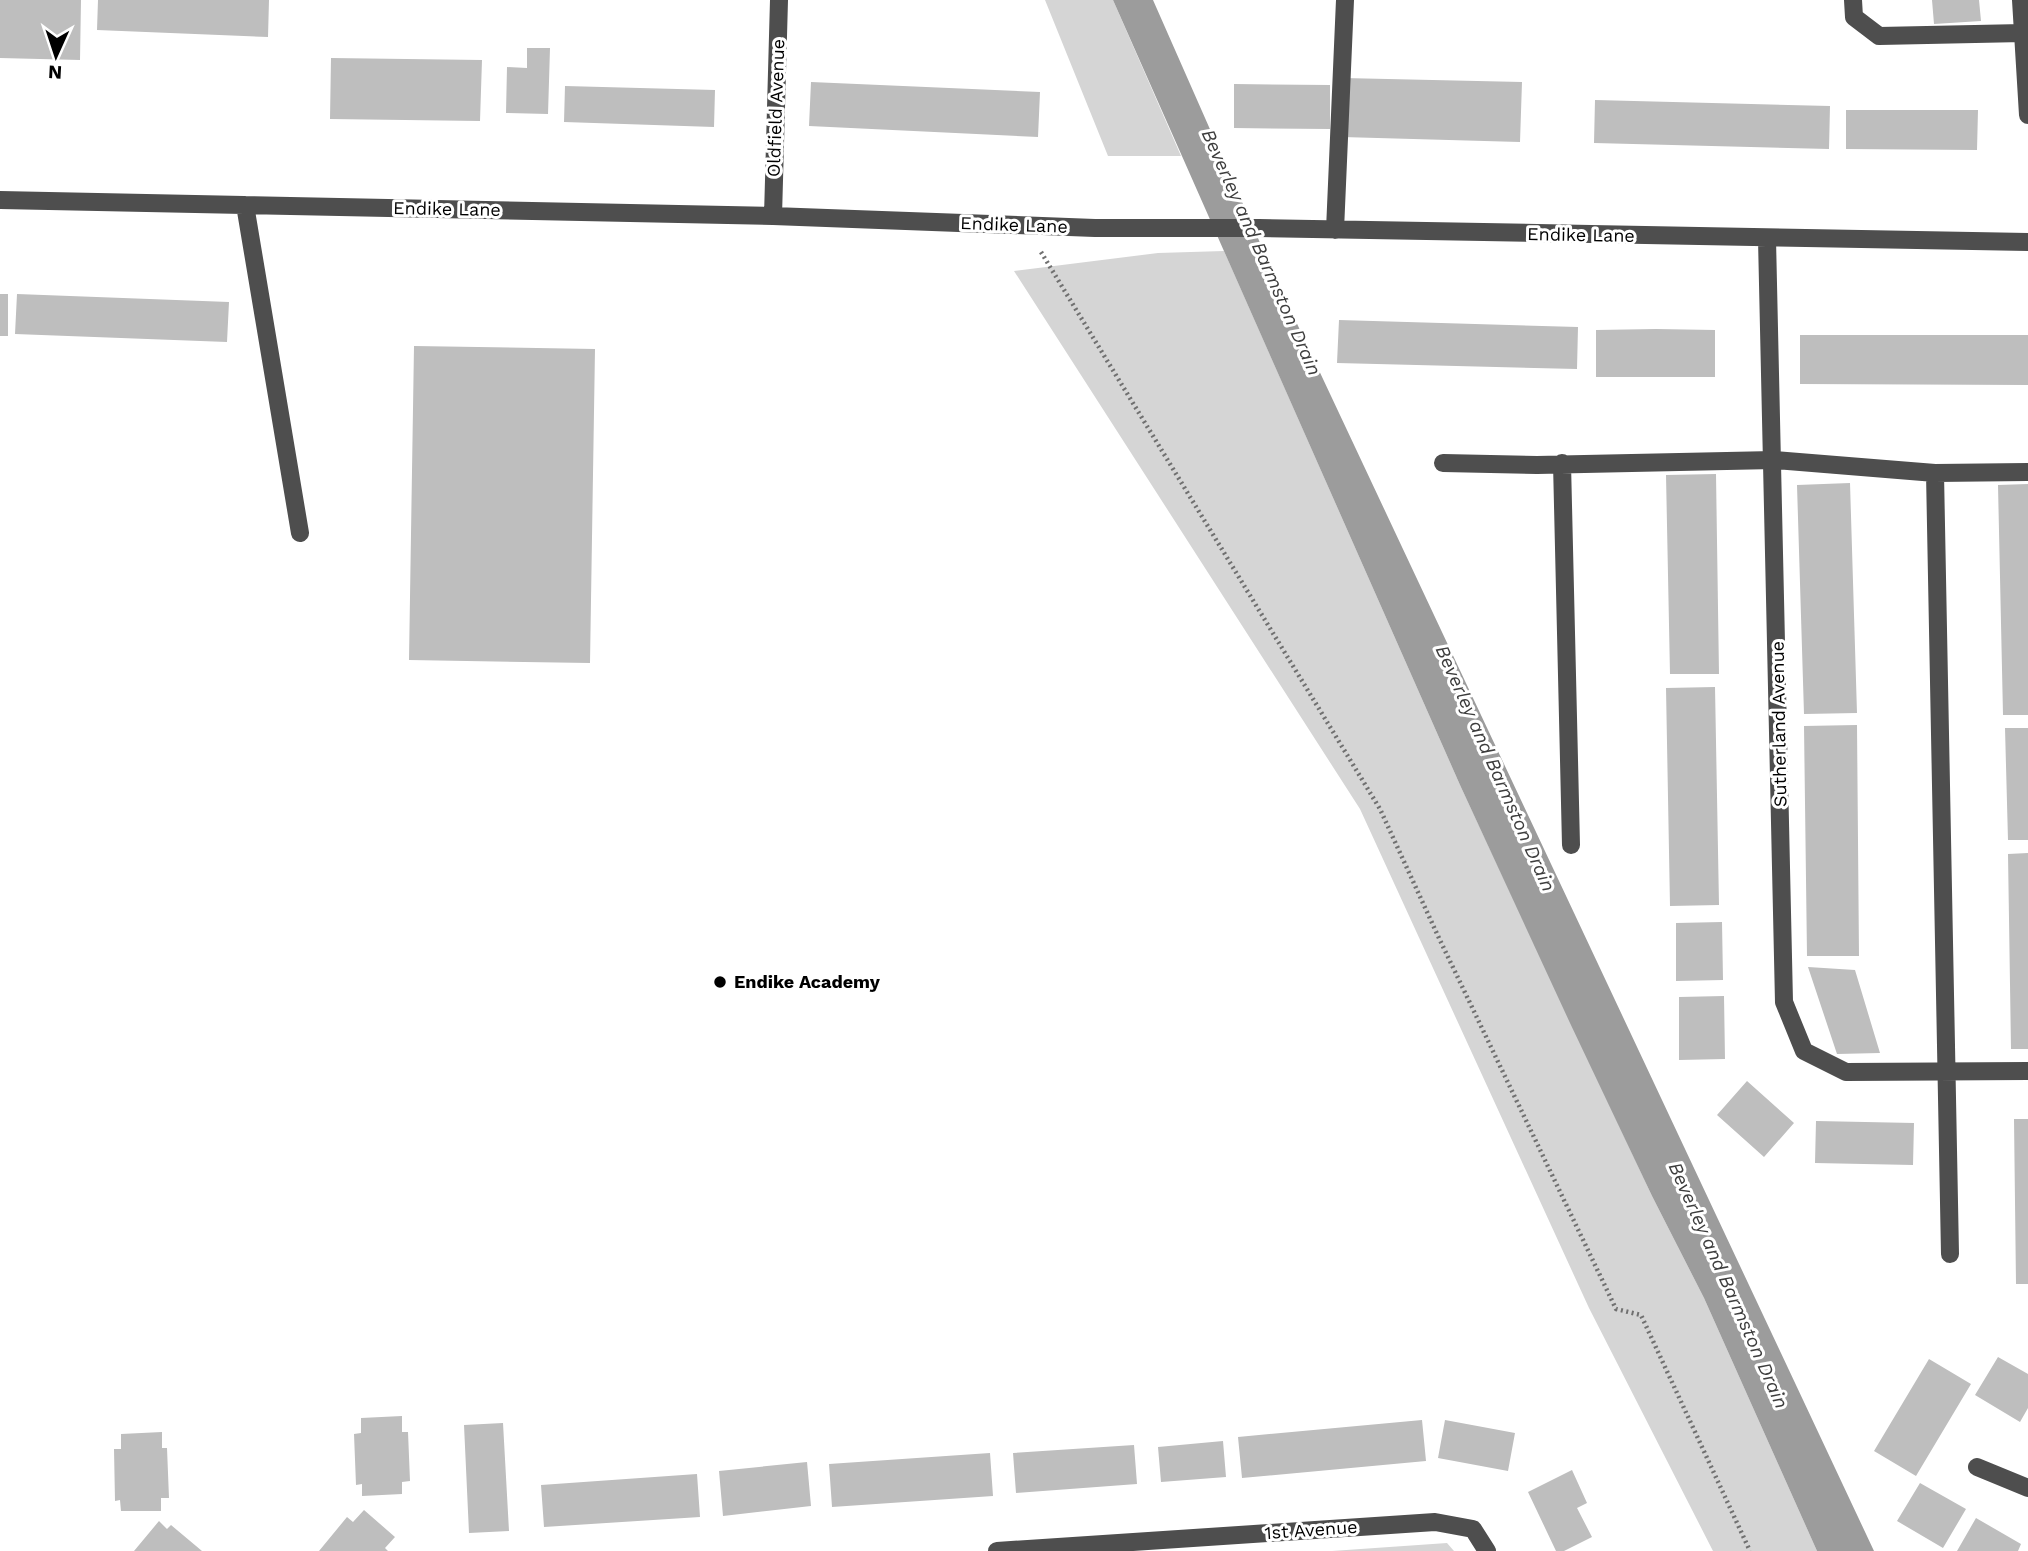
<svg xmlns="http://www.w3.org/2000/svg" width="2028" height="1551" viewBox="0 0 2028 1551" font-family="'Work Sans',sans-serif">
  <rect width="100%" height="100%" fill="#fff"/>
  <!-- green -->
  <path fill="#d5d5d5" d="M 1045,0 L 1113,0 L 1181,156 L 1108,156 Z
    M 1224,251 L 1460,785 L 1652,1196 L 1704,1298 L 1817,1551 L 1713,1551 L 1589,1308 L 1360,809 L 1014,271 L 1158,253 Z
    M 1447,1543 L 1454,1551 L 1332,1551 Z"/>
  <!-- water -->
  <path fill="#9c9c9c" d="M 1113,0 L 1153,0 L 1276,279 L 1874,1551 L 1817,1551 L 1704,1298 L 1652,1196 L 1570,1023 L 1460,785 Z"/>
  <!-- building -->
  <path fill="#bebebe" d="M 0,0 L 81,0 L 80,60 L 0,58 Z
    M 98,0 L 269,0 L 268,37 L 97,30 Z
    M 1932,0 L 1979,0 L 1981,21 L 1934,24 Z
    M 527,48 L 550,48 L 548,114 L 506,113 L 507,67 L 527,68 Z
    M 331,58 L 482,60 L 480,121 L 330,119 Z
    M 1343,78 L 1522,82 L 1520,142 L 1342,137 Z
    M 811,82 L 1040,92 L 1038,137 L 809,126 Z
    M 1234,84 L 1330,85 L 1330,129 L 1234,128 Z
    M 565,86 L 715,90 L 714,127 L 564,122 Z
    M 1595,100 L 1830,106 L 1829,149 L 1594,143 Z
    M 1846,110 L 1978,110 L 1977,150 L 1846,149 Z
    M 0,294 L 8,294 L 8,336 L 0,336 Z
    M 17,294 L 229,302 L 227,342 L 15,334 Z
    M 1339,320 L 1578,327 L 1577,369 L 1337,363 Z
    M 1656,329 L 1715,330 L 1715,377 L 1596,377 L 1596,330 Z
    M 1800,335 L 2028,335 L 2028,385 L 1800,384 Z
    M 414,346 L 595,349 L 590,663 L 409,660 Z
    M 1716,474 L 1719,674 L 1670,674 L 1666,475 Z
    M 1850,483 L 1857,713 L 1804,714 L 1797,485 Z
    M 2028,484 L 2028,715 L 2003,715 L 1998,485 Z
    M 1715,687 L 1719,905 L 1670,906 L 1666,688 Z
    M 1857,725 L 1859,956 L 1807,956 L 1804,726 Z
    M 2005,728 L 2028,728 L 2028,840 L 2008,840 Z
    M 2028,853 L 2028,1049 L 2011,1049 L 2008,854 Z
    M 1722,922 L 1723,980 L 1676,981 L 1676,923 Z
    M 1808,967 L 1855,970 L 1880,1053 L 1837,1054 Z
    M 1724,996 L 1725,1059 L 1679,1060 L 1679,997 Z
    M 1747,1081 L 1794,1123 L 1764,1157 L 1717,1115 Z
    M 2014,1119 L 2028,1119 L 2028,1284 L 2016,1284 Z
    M 1816,1121 L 1914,1123 L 1913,1165 L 1815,1163 Z
    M 1998,1357 L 2028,1374 L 2028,1408 L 2020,1422 L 1975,1395 Z
    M 1929,1359 L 1971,1384 L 1916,1476 L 1874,1451 Z
    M 402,1416 L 402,1432 L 408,1432 L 410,1481 L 402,1482 L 402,1494 L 362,1496 L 362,1484 L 356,1485 L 354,1434 L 361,1433 L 361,1418 Z
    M 1422,1420 L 1426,1461 L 1242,1478 L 1238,1437 Z
    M 1445,1420 L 1515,1433 L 1508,1471 L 1438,1458 Z
    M 503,1423 L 509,1531 L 469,1533 L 464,1425 Z
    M 162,1432 L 162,1448 L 167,1448 L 169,1498 L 161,1498 L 161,1511 L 121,1511 L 120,1500 L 115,1501 L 114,1449 L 121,1449 L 121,1434 Z
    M 1223,1441 L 1226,1477 L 1161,1482 L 1158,1447 Z
    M 1134,1445 L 1137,1484 L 1016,1493 L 1013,1453 Z
    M 990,1453 L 993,1496 L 832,1507 L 829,1464 Z
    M 807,1462 L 811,1506 L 723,1516 L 719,1471 Z
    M 1572,1470 L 1587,1503 L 1577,1508 L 1592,1537 L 1564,1551 L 1556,1551 L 1528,1492 Z
    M 697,1474 L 700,1517 L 544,1527 L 541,1485 Z
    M 1920,1483 L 1966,1509 L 1943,1548 L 1897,1521 Z
    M 364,1510 L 395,1537 L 385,1548 L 388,1551 L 319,1551 L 347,1517 L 353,1522 Z
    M 1976,1518 L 2021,1544 L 2018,1551 L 1957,1551 Z
    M 159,1521 L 167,1529 L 171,1525 L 202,1551 L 134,1551 Z"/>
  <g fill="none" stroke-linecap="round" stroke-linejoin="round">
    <!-- path -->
    <path stroke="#707070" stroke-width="4.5" stroke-dasharray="2 3.5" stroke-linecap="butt" d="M 1041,252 L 1380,809 L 1438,936 L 1616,1309 L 1641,1315 L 1750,1551"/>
    <!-- minor -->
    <path stroke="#4e4e4e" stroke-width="18" d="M 1853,0 L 1854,17 L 1879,36 L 2023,33
      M 2021,0 L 2028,115
      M 0,200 L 773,216 L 1095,228 L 1259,228 L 2028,242
      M 245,205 L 300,533
      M 773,216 L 779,0
      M 1335,230 L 1345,0
      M 1767,239 L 1784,1002 L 1804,1051 L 1846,1072 L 2028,1071
      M 1443,463 L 1537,465 L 1774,460 L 1935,473 L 2028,472
      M 1562,463 L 1571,845
      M 1935,473 L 1950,1254
      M 1977,1467 L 2028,1488
      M 997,1551 L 1435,1522 L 1473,1529 L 1487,1551"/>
  </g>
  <!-- markers -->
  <circle fill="#000" stroke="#fff" stroke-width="2.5" cx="720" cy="982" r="7"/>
  <g text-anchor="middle" stroke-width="6" stroke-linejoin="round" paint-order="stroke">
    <!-- street labels -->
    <g font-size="18" fill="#000" stroke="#fff">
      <text transform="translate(776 108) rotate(-88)" y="6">Oldfield Avenue</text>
      <text transform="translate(447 209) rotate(1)" y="6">Endike Lane</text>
      <text transform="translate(1014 225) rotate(2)" y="6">Endike Lane</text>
      <text transform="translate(1581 235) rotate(1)" y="6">Endike Lane</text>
      <text transform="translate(1779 724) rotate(-91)" y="6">Sutherland Avenue</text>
      <text transform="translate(1311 1530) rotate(-4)" y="6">1st Avenue</text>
    </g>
    <!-- poi labels -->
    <g font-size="18" font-weight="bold" fill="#000" stroke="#fff" text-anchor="start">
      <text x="734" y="988">Endike Academy</text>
    </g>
    <!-- water labels -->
    <g font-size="19" font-style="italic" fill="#3d3d3d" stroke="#fff">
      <text transform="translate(1262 252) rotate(66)" y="7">Beverley and Barmston Drain</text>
      <text transform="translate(1496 768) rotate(66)" y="7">Beverley and Barmston Drain</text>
      <text transform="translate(1729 1285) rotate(66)" y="7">Beverley and Barmston Drain</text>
    </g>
  </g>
  <!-- north arrow -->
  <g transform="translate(56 56) rotate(183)" stroke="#ffffff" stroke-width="5" paint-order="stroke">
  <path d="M0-5L12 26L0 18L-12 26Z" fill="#000000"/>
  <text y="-10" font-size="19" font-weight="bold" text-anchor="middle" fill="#000000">N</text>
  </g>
</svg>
